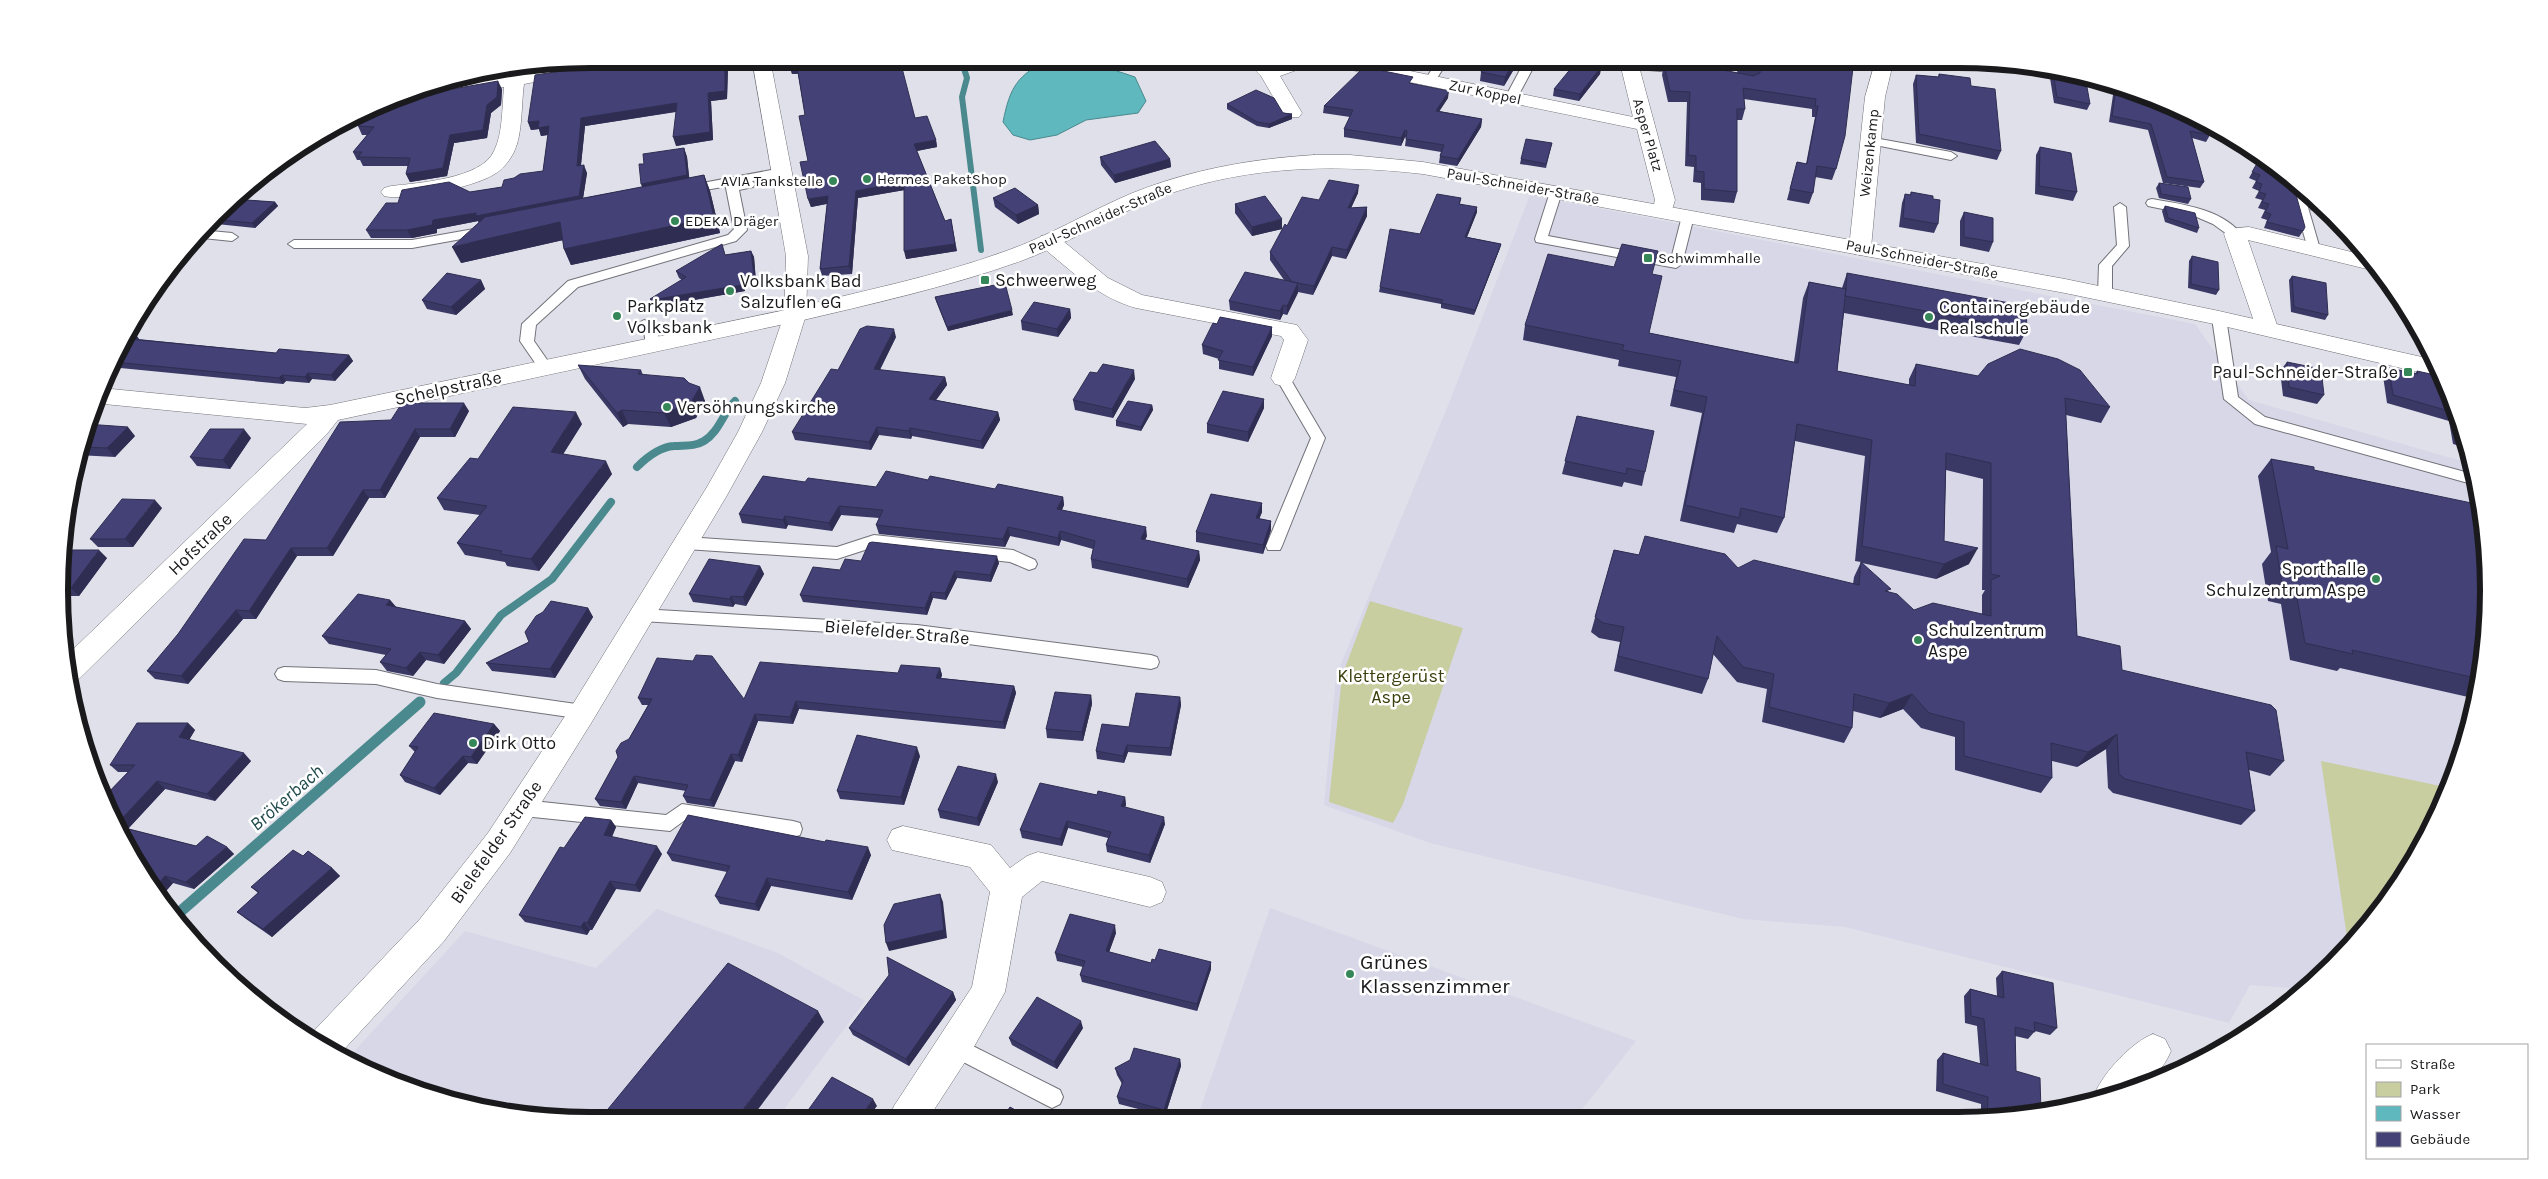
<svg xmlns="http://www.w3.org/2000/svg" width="2548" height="1179" viewBox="0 0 2548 1179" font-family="Karla,sans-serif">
  <rect width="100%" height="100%" fill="#dfe0e9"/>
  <!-- built -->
  <path fill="#d7d7e8" d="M 1530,195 L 2195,324 L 2249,400 L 2472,464 L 2479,486 L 2489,589 L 2479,693 L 2449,792 L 2351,942 L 2303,989 L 2250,985 L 2229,1023 L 1845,927 L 1743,919 L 1430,843 L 1324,805 L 1336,676 L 1449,403 Z
    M 1270,908 L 1636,1041 L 1576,1117 L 1197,1118 Z
    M 657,909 L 778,953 L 865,1001 L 776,1120 L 589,1120 L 486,1110 L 387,1080 L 346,1060 L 465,931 L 596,968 Z"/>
  <!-- green -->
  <path fill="#c8cea0" d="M 1370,601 L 1463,628 L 1403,804 L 1393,823 L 1329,802 L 1342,676 Z
    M 2321,761 L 2450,788 L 2380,912 L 2348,944 Z"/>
  <!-- water -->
  <path fill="#5eb8bd" stroke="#4a898d" d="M 1050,59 L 1081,59 L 1135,77 L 1146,101 L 1138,113 L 1086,120 L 1057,135 L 1030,140 L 1013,135 L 1003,122 C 1010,87 1017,75 1050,59 Z"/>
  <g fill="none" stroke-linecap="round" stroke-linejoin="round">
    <!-- stream-far2 -->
    <path stroke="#4a898d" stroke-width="6" d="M 961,59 L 967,78 L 962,97 L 981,250"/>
    <!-- stream-far1 -->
    <path stroke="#4a898d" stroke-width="8" d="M 637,467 C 647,457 659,447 674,446 C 685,445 694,447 704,441 C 719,432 723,413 735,401
      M 444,683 L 456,673 L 501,615 L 552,579 L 611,502"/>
    <!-- stream -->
    <path stroke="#4a898d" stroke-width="11" d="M 173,918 L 420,702"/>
    <!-- service casing -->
    <g stroke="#72727a" stroke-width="2">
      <path id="service" d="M 1439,59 L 1449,59 L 1434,83 L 1426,83 L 1424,81 Z
        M 1629,63 L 1684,67 L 1690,70 L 1684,73 L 1625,68 L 1625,64 Z
        M 1527,65 L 1533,68 L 1517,98 L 1515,100 L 1507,100 L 1505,98 L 1521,68 Z
        M 1869,137 L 1951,152 L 1957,156 L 1951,160 L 1865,143 L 1865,139 Z
        M 782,168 L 788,172 L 786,175 L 752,181 L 755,184 L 753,187 L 739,190 L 747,230 L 736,241 L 578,287 L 536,325 L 534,341 L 552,367 L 550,370 L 540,370 L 520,341 L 522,324 L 568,281 L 728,235 L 734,229 L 726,188 L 727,186 L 685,194 L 679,190 L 681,187 Z
        M 2297,186 L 2303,190 L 2320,249 L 2319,252 L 2314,253 L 2308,249 L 2291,190 Z
        M 1556,188 L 1562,192 L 1548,236 L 1671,259 L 1682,216 L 1684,213 L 1692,213 L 1694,216 L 1682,264 L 1676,268 L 1536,242 L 1535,239 L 1550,192 Z
        M 2152,199 C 2181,204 2222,209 2241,234 L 2239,237 L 2231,237 L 2213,224 L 2192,215 L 2148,206 L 2146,203 L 2148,200 Z
        M 2120,203 L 2126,207 L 2129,246 L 2112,266 L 2112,294 L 2105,298 L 2098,294 L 2099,265 L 2117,245 L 2114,207 Z
        M 485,227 L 489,228 L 491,231 L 489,234 L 412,248 L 294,248 L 288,244 L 294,240 L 412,240 Z
        M 200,230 L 232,233 L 238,237 L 232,241 L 193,237 Z
        M 2219,314 L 2226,318 L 2238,397 L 2265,417 L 2476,475 L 2479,486 L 2255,424 L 2224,399 L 2212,318 Z
        M 644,320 C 657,323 658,333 660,345 L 658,348 L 653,349 L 646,345 L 644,331 L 637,324 Z
        M 1283,373 L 1288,375 L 1325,438 L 1282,546 L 1280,550 L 1268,550 L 1266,546 L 1311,438 L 1276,378 Z
        M 874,535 L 1013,550 L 1035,560 L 1037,564 L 1035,568 L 1029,570 L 1010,562 L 874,547 L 837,559 L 686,549 L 680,547 L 678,543 L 680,539 L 686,537 L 837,547 Z
        M 641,609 L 917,625 L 1151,655 L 1157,657 L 1159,662 L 1157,667 L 1151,669 L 917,637 L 641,621 L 635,619 L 633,615 L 635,611 Z
        M 284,667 L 376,670 L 437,684 L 583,705 L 589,707 L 592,712 L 589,717 L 583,719 L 437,698 L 376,684 L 284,681 L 278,679 L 275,674 L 278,669 Z
        M 523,800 L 666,815 L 682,804 L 793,821 L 800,823 L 802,829 L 800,835 L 793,837 L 685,820 L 670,831 L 523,816 L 516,814 L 514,808 L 516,802 Z
        M 955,1037 L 1060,1090 L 1063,1097 L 1060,1104 L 1052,1108 L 1044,1104 L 948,1054 L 945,1047 L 948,1040 Z"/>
    </g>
    <!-- minor casing -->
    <g stroke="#72727a" stroke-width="1">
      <path id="minor" d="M 681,59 L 742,59 L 740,63 L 733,65 L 689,67 L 682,65 L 680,61 Z
        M 1249,59 L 1267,59 L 1272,66 L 1291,59 L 1309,59 L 1305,67 L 1280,76 L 1302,113 L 1299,117 L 1285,117 L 1261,76 L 1250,65 Z
        M 1318,59 L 1352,59 L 1633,117 L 1619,59 L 1637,59 L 1675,200 L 1670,216 L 1663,218 L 1656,216 L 1652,212 L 1655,200 L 1637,129 L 1327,65 L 1320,63 Z
        M 1876,59 L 1894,59 L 1885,97 L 1871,248 L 1868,253 L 1860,255 L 1852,253 L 1849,248 L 1865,97 Z
        M 1977,61 L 2062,69 L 2089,77 L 2081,81 L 1986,67 L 1979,65 Z
        M 571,64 L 578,66 L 580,70 L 578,74 L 524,84 C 521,105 523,133 514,152 C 509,162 502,170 493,175 C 473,187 406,202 384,196 L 381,192 L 384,188 L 391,186 C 417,183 482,179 494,151 C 503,133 502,107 504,87 L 463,94 L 456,92 L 454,88 L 456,84 Z
        M 2249,227 L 2368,256 L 2379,270 L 2375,271 L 2248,240 L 2278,328 L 2274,333 L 2266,335 L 2258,333 L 2224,234 L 2227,229 Z
        M 1049,235 L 1057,236 L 1108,278 L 1142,295 L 1297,325 L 1308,340 L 1295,378 L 1291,384 L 1283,386 L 1275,384 L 1271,378 L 1284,340 L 1281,336 L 1136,308 C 1099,298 1070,270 1041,246 L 1038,241 L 1041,236 Z
        M 795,308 L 803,310 L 806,315 L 803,320 L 338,420 L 326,435 L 77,681 L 69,684 L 63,659 L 307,424 L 94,403 L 101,388 L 305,408 L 330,405 Z
        M 903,826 L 991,845 L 1010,868 L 1027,856 L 1038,852 L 1150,877 L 1162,882 L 1166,892 L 1162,902 L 1150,907 L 1042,881 L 1022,897 L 1005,992 L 967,1059 L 928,1119 L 889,1119 L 894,1106 L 972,987 L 990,892 L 970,867 L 892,850 L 887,840 L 892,830 Z
        M 2153,1034 L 2165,1039 L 2171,1051 C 2155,1088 2131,1088 2097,1097 L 2095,1093 C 2104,1072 2132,1042 2153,1034 Z"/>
    </g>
    <!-- tertiary casing -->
    <g stroke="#72727a" stroke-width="1">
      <path id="tertiary" d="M 1314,155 L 1350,155 L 1423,162 L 2065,279 L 2219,311 L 2435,360 L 2443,376 L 2439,377 L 2219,325 L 2065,293 L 1423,174 C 1328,163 1234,166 1145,203 C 1103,221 1064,245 1021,261 C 948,287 871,304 795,322 L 787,320 L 784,315 L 787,310 C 860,291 935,277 1006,251 C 1049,236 1088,212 1130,194 C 1189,170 1250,159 1314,155 Z"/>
    </g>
    <!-- secondary casing -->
    <g stroke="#72727a" stroke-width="1">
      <path id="secondary" d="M 752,59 L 770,59 L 808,256 L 806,315 L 785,383 L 762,432 L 726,497 L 593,720 L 510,853 L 444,941 L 338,1056 L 308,1038 L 310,1035 L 420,919 L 488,833 L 573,704 L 707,487 L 738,432 L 761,383 L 784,315 L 786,256 Z"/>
    </g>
    <!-- service -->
    <use href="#service" fill="#fff" fill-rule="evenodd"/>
    <!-- minor -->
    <use href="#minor" fill="#fff" fill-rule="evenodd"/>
    <!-- tertiary -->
    <use href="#tertiary" fill="#fff" fill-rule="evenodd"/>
    <!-- secondary -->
    <use href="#secondary" fill="#fff" fill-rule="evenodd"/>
  </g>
  <!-- wall -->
  <path fill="#3a3865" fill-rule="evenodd" d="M 788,59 L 899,69 L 915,118 L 936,140 L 937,147 L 917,151 L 957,251 L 906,259 L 904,190 L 858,198 L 852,274 L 822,276 L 820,269 L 827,204 L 811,207 L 808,199 L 808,161 L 805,115 L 798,74 L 792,74 Z
    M 1376,59 L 1429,59 L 1421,71 L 1376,62 Z
    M 1488,59 L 1520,59 L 1504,86 L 1480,81 L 1481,72 Z
    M 1740,59 L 1854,59 L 1836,169 L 1832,180 L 1815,177 L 1813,193 L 1809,204 L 1787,200 L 1797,162 L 1806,164 L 1815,117 L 1812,117 L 1812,109 L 1744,99 L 1745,109 L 1742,120 L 1737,120 L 1737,192 L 1734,203 L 1701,200 L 1701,183 L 1693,182 L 1694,167 L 1685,166 L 1687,102 L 1668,102 L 1662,75 L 1664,64 L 1737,73 Z
    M 728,67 L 727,99 L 711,101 L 713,140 L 676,146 L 676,112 L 585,126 L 581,165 L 587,173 L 583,198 L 642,187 L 644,164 L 684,148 L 687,157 L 689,178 L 704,175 L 710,191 L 720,233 L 571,265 L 564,249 L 563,240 L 461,263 L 479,223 L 478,221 L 437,229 L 437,233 L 412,238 L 371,238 L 366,230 L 398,203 L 502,187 L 543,171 L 548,135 L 541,136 L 539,129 L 531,130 L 528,122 Z
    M 1601,67 L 1600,74 L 1579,101 L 1553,96 L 1554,89 Z
    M 2053,72 L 2090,104 L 2087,110 L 2054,103 L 2050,78 Z
    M 1939,74 L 1971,86 L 2001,151 L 1997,160 L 1916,143 L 1913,84 L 1916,75 L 1938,77 Z
    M 1412,83 L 1448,98 L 1439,111 L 1482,119 L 1481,127 L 1457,166 L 1439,163 L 1440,156 L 1441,152 L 1405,146 L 1406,138 L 1405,137 L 1401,146 L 1344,137 L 1344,129 L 1350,117 L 1323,113 L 1324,106 Z
    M 502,89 L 501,105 L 491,113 L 487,138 L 454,143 L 447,176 L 410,182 L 406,174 L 408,166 L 363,166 L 360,160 L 357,160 L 353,152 L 367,135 L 362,135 L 358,126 Z
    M 2116,89 L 2138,93 L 2138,92 L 2161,99 L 2210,135 L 2206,142 L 2192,138 L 2204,182 L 2200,188 L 2163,183 L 2148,130 L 2109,122 L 2113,95 Z
    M 1227,104 L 1292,114 L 1292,119 L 1269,128 L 1257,126 L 1227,109 Z
    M 1552,143 L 1546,168 L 1520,164 L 1521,159 Z
    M 2040,147 L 2077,192 L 2073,201 L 2035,194 L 2036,155 Z
    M 2262,155 L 2294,187 L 2303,231 L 2299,237 L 2264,228 L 2267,220 L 2261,218 L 2265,210 L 2258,208 L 2262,200 L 2255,198 L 2259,191 L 2252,188 L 2256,181 L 2249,178 Z
    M 1100,157 L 1170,159 L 1171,167 L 1115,183 L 1101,165 Z
    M 2159,183 L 2191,199 L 2188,204 L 2159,198 L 2156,188 Z
    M 2305,191 L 2333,214 L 2313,208 L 2311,211 Z
    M 1911,192 L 1933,199 L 1938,224 L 1934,233 L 1899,227 L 1902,203 L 1905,194 L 1910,195 Z
    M 1358,193 L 1351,208 L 1367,207 L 1367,216 L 1346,259 L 1332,256 L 1313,295 L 1298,292 L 1287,315 L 1283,314 L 1280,320 L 1230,310 L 1229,301 L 1284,280 L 1270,260 L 1270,252 L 1287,226 L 1319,200 Z
    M 993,198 L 1038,205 L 1039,214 L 1018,224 L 995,207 Z
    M 1461,198 L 1460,204 L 1477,212 L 1467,237 L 1501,244 L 1500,248 L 1474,315 L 1441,308 L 1441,304 L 1379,292 L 1380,287 L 1420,234 Z
    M 232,199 L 275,202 L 278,206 L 255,228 L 207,223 Z
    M 1235,204 L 1282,229 L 1252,236 L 1235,213 Z
    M 2165,206 L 2199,228 L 2197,233 L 2165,222 L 2162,211 Z
    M 1964,212 L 1993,242 L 1989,252 L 1960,246 L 1960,221 Z
    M 724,251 L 725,255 L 751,251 L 754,257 L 756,282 L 743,283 L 745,291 L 654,307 L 682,280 L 679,278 L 676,271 Z
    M 2192,256 L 2219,290 L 2216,295 L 2188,288 L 2189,261 Z
    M 1847,273 L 2027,330 L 2019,345 L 1844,313 L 1837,371 L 1909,385 L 1909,379 L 1916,364 L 2110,407 L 2101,423 L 2066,415 L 2077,636 L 2122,670 L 2284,761 L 2270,776 L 2249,770 L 2255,811 L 2241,825 L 2113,793 L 2108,788 L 2106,749 L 2077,767 L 2052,761 L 2052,778 L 2041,793 L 1955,770 L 1955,737 L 1921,728 L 1903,709 L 1880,718 L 1853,711 L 1852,728 L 1844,743 L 1762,722 L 1767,689 L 1737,682 L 1713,654 L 1708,679 L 1702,694 L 1614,671 L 1620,642 L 1599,638 L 1591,632 L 1614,550 L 1639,555 L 1853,584 L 1854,577 L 1861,562 L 1855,561 L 1865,456 L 1795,441 L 1784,518 L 1777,533 L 1737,524 L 1734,533 L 1680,521 L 1702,413 L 1670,406 L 1676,377 L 1618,366 L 1619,360 L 1523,340 L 1525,325 L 1652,274 L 1649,333 L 1794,362 L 1803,298 L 1809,282 L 1842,288 ZM 1946,470 L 1983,479 L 1982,590 L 1985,590 L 1982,595 L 1982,614 L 1914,610 L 1889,592 L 1862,563 L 1936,579 L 1969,564 L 1944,541 Z
    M 2292,276 L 2328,315 L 2325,320 L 2291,312 L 2289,280 Z
    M 481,280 L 485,289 L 456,315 L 427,309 L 422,300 Z
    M 935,297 L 1013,315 L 948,331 L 936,301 Z
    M 1070,309 L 1071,318 L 1058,337 L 1022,330 L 1021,321 Z
    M 1217,324 L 1272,327 L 1272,336 L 1253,376 L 1219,369 L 1219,359 L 1203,354 L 1202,345 Z
    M 126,332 L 139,339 L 138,339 L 276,353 L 349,355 L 353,361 L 335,381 L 312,379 L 309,383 L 286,381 L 283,384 L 110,367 Z
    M 896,337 L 880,370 L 945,377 L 947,385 L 936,400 L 998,412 L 1000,420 L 983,449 L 912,436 L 911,439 L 879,435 L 871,450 L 795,440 L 792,432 L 838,370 Z
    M 2287,362 L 2324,395 L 2317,404 L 2283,396 L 2280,371 Z
    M 578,365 L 641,370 L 643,375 L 689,383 L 705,401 L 696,418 L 671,427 L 628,424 L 623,427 L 585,379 Z
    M 2389,368 L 2415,374 L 2417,371 L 2449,386 L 2467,448 L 2453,444 L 2449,421 L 2387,403 L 2383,376 Z
    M 1135,379 L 1113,418 L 1075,410 L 1073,400 Z
    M 1152,405 L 1153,410 L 1141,431 L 1116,426 L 1116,421 Z
    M 1264,408 L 1248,442 L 1207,433 L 1207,424 Z
    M 469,411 L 455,437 L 420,437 L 385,498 L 369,498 L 333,556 L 297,556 L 256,619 L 243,619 L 188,684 L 155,679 L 147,671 L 266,540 L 391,420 Z
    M 1577,416 L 1645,472 L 1642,486 L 1624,482 L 1622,487 L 1562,474 Z
    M 86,424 L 135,436 L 115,457 L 77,455 Z
    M 582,424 L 563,454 L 612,474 L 539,571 L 507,566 L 505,562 L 465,555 L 457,543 L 480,515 L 444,510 L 437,498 L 478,459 Z
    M 251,438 L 230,469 L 197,466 L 190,457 Z
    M 2271,459 L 2314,470 L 2489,589 L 2479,693 L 2477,699 L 2340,668 L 2337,671 L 2290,660 L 2281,604 L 2268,601 L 2262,564 L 2271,552 L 2258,476 Z
    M 928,480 L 995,489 L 1063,497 L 1064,505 L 1062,510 L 1147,536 L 1145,540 L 1199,551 L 1200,560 L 1188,588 L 1092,568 L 1091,559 L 1093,549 L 1061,540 L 1059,546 L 1010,536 L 1005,547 L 879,534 L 876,525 L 879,518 L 841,515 L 832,531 L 788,525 L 786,529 L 742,523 L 739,514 L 805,482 L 876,487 Z
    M 1262,503 L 1262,512 L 1259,519 L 1271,521 L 1271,530 L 1263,554 L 1196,542 L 1196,532 Z
    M 162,508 L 133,547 L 98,547 L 90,539 Z
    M 62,557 L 107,558 L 79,596 L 59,596 L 59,589 Z
    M 861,561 L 999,563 L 991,582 L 957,578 L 946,600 L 933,598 L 927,615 L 803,602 L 800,595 Z
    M 760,566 L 764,574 L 746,606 L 735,604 L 733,607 L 693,602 L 689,594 Z
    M 390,600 L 396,607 L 465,621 L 471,629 L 444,664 L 426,660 L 413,676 L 387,671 L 380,662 L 386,655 L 329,644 L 322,636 Z
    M 588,608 L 593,617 L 555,678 L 492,671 L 486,663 L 529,642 Z
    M 940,668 L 942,675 L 941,678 L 1014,686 L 1016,693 L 1005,729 L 799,709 L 793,724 L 758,721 L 742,762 L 735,761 L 714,807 L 687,803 L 683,796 L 686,791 L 638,783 L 626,809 L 600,806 L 595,799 L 648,705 L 642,705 L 638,698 L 744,699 L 898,673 Z
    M 1091,695 L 1092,704 L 1083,741 L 1047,738 L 1046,729 Z
    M 1180,697 L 1181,705 L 1171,756 L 1128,752 L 1124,763 L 1097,759 L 1096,751 L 1129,727 Z
    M 188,723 L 195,730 L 189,740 L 251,761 L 215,801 L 165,789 L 128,829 L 196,846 L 227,847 L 234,854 L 194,889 L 173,883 L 159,899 L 104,797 L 128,772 L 118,772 L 110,765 Z
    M 494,724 L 500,731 L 477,764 L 468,763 L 440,795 L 405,782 L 400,775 L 415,752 L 409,746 Z
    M 920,756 L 904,805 L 840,799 L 837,791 Z
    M 998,782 L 979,826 L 940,818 L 938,810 Z
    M 1097,795 L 1125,797 L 1126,805 L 1125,807 L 1165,824 L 1150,863 L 1107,852 L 1106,845 L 1108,838 L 1068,828 L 1062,846 L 1022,838 L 1020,830 Z
    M 611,820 L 616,827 L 612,837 L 662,854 L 640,892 L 616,889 L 592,930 L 590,930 L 587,935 L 525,922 L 519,915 L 564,848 Z
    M 825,842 L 871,855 L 852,900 L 771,886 L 759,911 L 720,904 L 715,896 L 727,872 L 672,861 L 667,853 Z
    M 303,856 L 332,868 L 340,876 L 272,937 L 246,919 L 237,912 L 258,893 L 251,887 Z
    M 1116,933 L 1109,952 L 1151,963 L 1155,960 L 1211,962 L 1211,969 L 1197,1011 L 1082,982 L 1080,975 L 1083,967 L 1057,961 L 1055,953 Z
    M 2002,971 L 2057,1028 L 2050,1035 L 2035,1031 L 2028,1039 L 2015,1036 L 2016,1071 L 2028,1116 L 1981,1116 L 1981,1104 L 1936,1091 L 1937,1060 L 1943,1053 L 1980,1064 L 1977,1026 L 1965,1023 L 1964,996 L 1970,989 L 1997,996 L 1996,978 Z
    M 953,992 L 956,1000 L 909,1066 L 853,1035 L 849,1028 Z
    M 1083,1028 L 1057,1069 L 1012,1045 L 1009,1038 Z
    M 1180,1059 L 1181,1066 L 1165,1116 L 1119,1104 L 1117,1097 L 1122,1084 L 1117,1075 L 1115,1068 Z"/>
  <!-- shaded-wall -->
  <path fill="#2f2e52" d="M 590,59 L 595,59 L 414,89 L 419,87 L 480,70 L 495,68 Z
    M 725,59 L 728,67 L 727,99 L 711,101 L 713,140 L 676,146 L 673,137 L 708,93 Z
    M 1426,59 L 1429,59 L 1421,71 L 1422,65 Z
    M 1516,59 L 1520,59 L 1504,86 L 1505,77 Z
    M 797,66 L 799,73 L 792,74 L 790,67 Z
    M 1601,67 L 1600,74 L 1579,101 L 1580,94 Z
    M 498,81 L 502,89 L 501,105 L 491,113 L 487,138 L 454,143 L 447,176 L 410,182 L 406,174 L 450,135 L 487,105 Z
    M 1449,91 L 1448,98 L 1435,118 L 1436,111 Z
    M 677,103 L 680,111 L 585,126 L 580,174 L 577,166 L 581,118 Z
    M 1292,114 L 1292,119 L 1269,128 L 1269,124 Z
    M 1482,119 L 1481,127 L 1457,166 L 1458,159 Z
    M 539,121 L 549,126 L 553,134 L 541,136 L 539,129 L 531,130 L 528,122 Z
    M 1405,130 L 1405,137 L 1401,146 L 1401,138 Z
    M 936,140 L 937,147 L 916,151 L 914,144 Z
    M 684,148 L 687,157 L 690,184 L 644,193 L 641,184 Z
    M 1170,159 L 1171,167 L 1115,183 L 1114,175 Z
    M 584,165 L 587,173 L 582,205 L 480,225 L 478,221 L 437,229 L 437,233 L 412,238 L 407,230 Z
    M 704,175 L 710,191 L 720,233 L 571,265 L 564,249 Z
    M 904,182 L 905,190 L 858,198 L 852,274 L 849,266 L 856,191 Z
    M 2295,183 L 2298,185 L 2289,191 L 2293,184 Z
    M 1359,185 L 1358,193 L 1347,217 L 1348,208 Z
    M 828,196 L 830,203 L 811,207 L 808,199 Z
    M 275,202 L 278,206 L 255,228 L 252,223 Z
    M 1038,205 L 1039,214 L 1018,224 L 1016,215 Z
    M 1367,207 L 1367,216 L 1346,259 L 1347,250 Z
    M 1477,207 L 1477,212 L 1465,242 L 1465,237 Z
    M 951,219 L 957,251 L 906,259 L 904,251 Z
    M 1282,219 L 1282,229 L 1252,236 L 1252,227 Z
    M 560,222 L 568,239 L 461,263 L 452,247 Z
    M 1501,244 L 1500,248 L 1474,315 L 1475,310 Z
    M 1332,247 L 1332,256 L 1313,295 L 1314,286 Z
    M 751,251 L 754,257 L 756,282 L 754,276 Z
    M 741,276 L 745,291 L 654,307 L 651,300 Z
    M 481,280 L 485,289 L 456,315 L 451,307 Z
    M 1298,283 L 1298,293 L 1287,315 L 1287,306 Z
    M 1283,305 L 1283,314 L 1280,320 L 1280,311 Z
    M 1070,309 L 1071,318 L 1058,337 L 1057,329 Z
    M 1012,310 L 1013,315 L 948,331 L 947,327 Z
    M 1272,327 L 1272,336 L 1253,376 L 1253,367 Z
    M 894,329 L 896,337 L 876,377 L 874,369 Z
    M 135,333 L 139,339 L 134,344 L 129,339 Z
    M 349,355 L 353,361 L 335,381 L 331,375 Z
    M 1134,370 L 1135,379 L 1113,418 L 1112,409 Z
    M 308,373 L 312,379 L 309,383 L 305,377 Z
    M 282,375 L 286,381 L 283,384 L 279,378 Z
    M 945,377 L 947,385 L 931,407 L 929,399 Z
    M 700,387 L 705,401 L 696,418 L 671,427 L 664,413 Z
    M 1264,399 L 1264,408 L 1248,442 L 1248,432 Z
    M 464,403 L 469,411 L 455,437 L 450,429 Z
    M 1152,405 L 1153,410 L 1141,431 L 1141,427 Z
    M 622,410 L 628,424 L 623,427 L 617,413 Z
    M 576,412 L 582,424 L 557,464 L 551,452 Z
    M 998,412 L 1000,420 L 983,449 L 981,441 Z
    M 128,427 L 135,436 L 115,457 L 107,448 Z
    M 877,427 L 879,435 L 871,450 L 869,442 Z
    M 910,428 L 912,436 L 911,439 L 909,431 Z
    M 244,429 L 251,438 L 230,469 L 223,460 Z
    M 415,429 L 420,437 L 385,498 L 380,490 Z
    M 606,461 L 612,474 L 539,571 L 531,559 Z
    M 363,490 L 369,498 L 333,556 L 327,548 Z
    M 1063,497 L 1064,505 L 1058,518 L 1057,509 Z
    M 155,500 L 162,508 L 133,547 L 125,539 Z
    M 1262,503 L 1262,512 L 1256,527 L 1256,518 Z
    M 839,506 L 841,515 L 832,531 L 829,523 Z
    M 785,516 L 788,525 L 786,529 L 783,520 Z
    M 1271,521 L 1271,530 L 1263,554 L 1263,545 Z
    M 1008,527 L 1010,536 L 1005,547 L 1003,539 Z
    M 1146,527 L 1147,536 L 1141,548 L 1141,539 Z
    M 1060,531 L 1061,540 L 1059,546 L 1058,538 Z
    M 291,548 L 297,556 L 256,619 L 249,611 Z
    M 1978,548 L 1969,564 L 1936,579 L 1944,564 Z
    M 99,550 L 107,558 L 79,596 L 71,588 Z
    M 1199,551 L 1200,560 L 1188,588 L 1187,579 Z
    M 997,556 L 999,563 L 991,582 L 990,575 Z
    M 760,566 L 764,574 L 746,606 L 743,597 Z
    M 955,571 L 957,578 L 946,600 L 945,593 Z
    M 931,592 L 933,598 L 927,615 L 925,608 Z
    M 731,596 L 735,604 L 733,607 L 730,599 Z
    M 390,600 L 397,608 L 386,605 Z
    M 588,608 L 593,617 L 555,678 L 550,669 Z
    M 236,610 L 243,619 L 188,684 L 181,676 Z
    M 465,621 L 471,629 L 444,664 L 438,655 Z
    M 420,652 L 426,660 L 413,676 L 406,668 Z
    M 940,668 L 942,675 L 939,685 L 936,678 Z
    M 1014,686 L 1016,693 L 1005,729 L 1003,722 Z
    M 1912,694 L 1903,709 L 1880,718 L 1889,703 Z
    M 1091,695 L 1092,704 L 1083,741 L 1082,732 Z
    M 1180,697 L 1181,705 L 1171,756 L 1170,748 Z
    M 796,701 L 799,709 L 793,724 L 790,717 Z
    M 755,714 L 758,721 L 742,762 L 738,755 Z
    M 188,723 L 195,730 L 186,745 L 179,737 Z
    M 494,724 L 500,731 L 477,764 L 471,757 Z
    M 2117,734 L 2106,749 L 2077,767 L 2088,752 Z
    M 1127,745 L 1128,752 L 1124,763 L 1123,756 Z
    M 917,747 L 920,756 L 904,805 L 901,797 Z
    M 244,753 L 251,761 L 215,801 L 207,794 Z
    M 731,754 L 735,761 L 714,807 L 710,800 Z
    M 463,756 L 468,763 L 440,795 L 434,788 Z
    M 996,774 L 998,782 L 979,826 L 977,818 Z
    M 634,776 L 638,783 L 626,809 L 621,802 Z
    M 157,781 L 165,789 L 124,833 L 118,828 L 116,825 Z
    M 1125,797 L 1126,805 L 1122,814 L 1121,806 Z
    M 1164,817 L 1165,824 L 1150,863 L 1149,855 Z
    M 611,820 L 616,827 L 609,843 L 604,835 Z
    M 1067,821 L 1068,828 L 1062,846 L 1060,839 Z
    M 657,846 L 662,854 L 640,892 L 635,885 Z
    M 227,847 L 234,854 L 194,889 L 186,882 Z
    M 868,847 L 871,855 L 852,900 L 848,892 Z
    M 332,868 L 340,876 L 272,937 L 263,929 Z
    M 165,876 L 173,883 L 159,899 L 153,890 Z
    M 767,878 L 771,886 L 759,911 L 755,904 Z
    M 610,881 L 616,889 L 592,930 L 587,923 Z
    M 940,894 L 943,902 L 947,938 L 889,951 L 886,943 Z
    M 584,922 L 590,930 L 587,935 L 581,927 Z
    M 1115,925 L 1116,933 L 1107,958 L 1106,951 Z
    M 1211,962 L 1211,969 L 1197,1011 L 1197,1004 Z
    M 953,992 L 956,1000 L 909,1066 L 906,1059 Z
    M 818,1011 L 824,1022 L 750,1120 L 735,1120 Z
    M 1081,1021 L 1083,1028 L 1057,1069 L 1054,1062 Z
    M 1180,1059 L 1181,1066 L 1165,1116 L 1164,1110 Z
    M 873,1099 L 877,1106 L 867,1119 L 859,1119 Z"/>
  <!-- building -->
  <path fill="#434175" stroke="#2f2e52" d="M 725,59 L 725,91 L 708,93 L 710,132 L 673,137 L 677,103 L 581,118 L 577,166 L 584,165 L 579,196 L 476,216 L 476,213 L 433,220 L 432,225 L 407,230 L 366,230 L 386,203 L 398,203 L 402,190 L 449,182 L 470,192 L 502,187 L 504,180 L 514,178 L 520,174 L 543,171 L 549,126 L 538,128 L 539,121 L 528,122 L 535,75 L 602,65 Z
    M 788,59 L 897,59 L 898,69 L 902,68 L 915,118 L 927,116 L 936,140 L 914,144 L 945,221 L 951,219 L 955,244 L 904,251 L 904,182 L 856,191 L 849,266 L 820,269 L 828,196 L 808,199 L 800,162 L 808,161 L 799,116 L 805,115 L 797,66 L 790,67 Z
    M 1392,59 L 1426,59 L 1422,65 Z
    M 1488,59 L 1516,59 L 1505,77 L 1481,72 Z
    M 1740,59 L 1854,59 L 1845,136 L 1836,169 L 1817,166 L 1813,193 L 1790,189 L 1797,162 L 1807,164 L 1818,106 L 1815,106 L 1816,99 L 1743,88 L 1745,109 L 1737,109 L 1737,192 L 1704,189 L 1704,172 L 1696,171 L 1696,156 L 1688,155 L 1690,92 L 1670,91 L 1664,64 L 1698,65 L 1753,76 L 1760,73 L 1760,70 L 1754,67 L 1739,64 Z
    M 1577,61 L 1601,67 L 1580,94 L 1554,89 Z
    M 1364,67 L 1413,77 L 1409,83 L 1449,91 L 1436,111 L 1482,119 L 1458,159 L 1440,156 L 1444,145 L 1406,139 L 1407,131 L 1405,130 L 1401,138 L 1344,129 L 1353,110 L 1324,106 Z
    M 2053,72 L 2085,76 L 2090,104 L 2057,97 Z
    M 1939,74 L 1970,78 L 1971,86 L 1995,89 L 2001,151 L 1919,134 L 1916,75 L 1939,77 Z
    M 498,81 L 497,97 L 487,105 L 483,130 L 450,135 L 443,168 L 406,174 L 410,158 L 358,157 L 362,152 L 353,152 L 374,127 L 358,126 L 373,108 L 391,100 Z
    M 2116,89 L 2140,94 L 2140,93 L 2161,99 L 2210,125 L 2210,135 L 2190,131 L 2204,182 L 2167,177 L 2151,124 L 2112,116 Z
    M 1256,90 L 1274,98 L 1283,113 L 1292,114 L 1269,124 L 1257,122 L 1227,104 Z
    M 1526,139 L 1552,143 L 1546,164 L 1521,159 Z
    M 1155,141 L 1170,159 L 1114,175 L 1100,157 Z
    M 2040,147 L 2071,153 L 2077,192 L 2039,186 Z
    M 684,148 L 687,175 L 641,184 L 639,164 L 644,164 L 643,154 Z
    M 2262,155 L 2295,183 L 2293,184 L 2305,227 L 2303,231 L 2267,222 L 2271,214 L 2265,212 L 2269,204 L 2262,202 L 2266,194 L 2259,192 L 2262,184 L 2256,182 L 2260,175 L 2252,172 Z
    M 704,175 L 714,217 L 564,249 L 560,222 L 452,247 L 485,217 Z
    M 1329,180 L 1359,185 L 1348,208 L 1367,207 L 1347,250 L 1332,247 L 1314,286 L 1292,282 L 1270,252 L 1285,224 L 1287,226 L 1302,197 L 1319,200 Z
    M 2159,183 L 2188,187 L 2191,199 L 2161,194 Z
    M 1015,188 L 1038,205 L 1016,215 L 993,198 Z
    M 1911,192 L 1933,196 L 1933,199 L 1940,200 L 1938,224 L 1903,218 L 1905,194 L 1911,195 Z
    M 1437,194 L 1461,198 L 1459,204 L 1477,207 L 1465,237 L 1501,244 L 1475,310 L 1441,303 L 1443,300 L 1380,287 L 1390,229 L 1420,234 Z
    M 1265,196 L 1282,219 L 1252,227 L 1235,204 Z
    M 2313,197 L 2319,202 L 2316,201 L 2315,205 Z
    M 232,199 L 275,202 L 252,223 L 211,219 Z
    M 2165,206 L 2195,213 L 2199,228 L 2168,218 Z
    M 1964,212 L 1993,218 L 1993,242 L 1964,237 Z
    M 722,244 L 725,255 L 751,251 L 754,276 L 741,276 L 742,285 L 651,300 L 650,299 L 686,277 L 676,271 Z
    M 1622,244 L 1658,251 L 1652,274 L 1662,276 L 1649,333 L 1798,363 L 1809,282 L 1846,289 L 1847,273 L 2026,306 L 2027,330 L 1845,296 L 1846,289 L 1837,371 L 1915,386 L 1916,364 L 1978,376 L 1988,364 L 2020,349 L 2058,359 L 2080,370 L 2110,407 L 2065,398 L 2077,636 L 2120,646 L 2122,670 L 2271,705 L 2276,710 L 2284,761 L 2246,752 L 2255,811 L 2125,779 L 2119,774 L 2117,734 L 2088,752 L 2051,743 L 2052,778 L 1964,756 L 1964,722 L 1929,713 L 1912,694 L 1889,703 L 1854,694 L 1852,728 L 1769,707 L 1774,674 L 1743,667 L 1717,636 L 1708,679 L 1618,656 L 1624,627 L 1603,623 L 1595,617 L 1614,550 L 1639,555 L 1645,536 L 1725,554 L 1738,568 L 1754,560 L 1859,585 L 1861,562 L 1891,589 L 1885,591 L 1897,594 L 1914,610 L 1933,603 L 1991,616 L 1991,580 L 2000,576 L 1991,574 L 1991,463 L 1946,453 L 1944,541 L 1978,548 L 1944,564 L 1862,546 L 1872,440 L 1797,424 L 1784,518 L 1741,508 L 1739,518 L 1685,505 L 1707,397 L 1674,390 L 1681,361 L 1622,350 L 1624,345 L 1525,325 L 1548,254 L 1614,267 Z
    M 2192,256 L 2218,262 L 2219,290 L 2191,284 Z
    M 1245,272 L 1298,283 L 1287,306 L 1283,305 L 1280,311 L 1229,301 Z
    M 447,273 L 481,280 L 451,307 L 422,300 Z
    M 2292,276 L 2326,283 L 2328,315 L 2294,307 Z
    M 1005,283 L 1012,310 L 947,327 L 935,297 Z
    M 1034,302 L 1070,309 L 1057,329 L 1021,321 Z
    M 1220,317 L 1272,327 L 1253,367 L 1218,360 L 1223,351 L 1202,345 L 1213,323 L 1217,324 Z
    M 867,326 L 894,329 L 874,369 L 945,377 L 929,399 L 998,412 L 981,441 L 910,428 L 909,431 L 877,427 L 869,442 L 792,432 L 831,369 L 838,370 L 860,329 Z
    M 126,332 L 135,333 L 129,339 L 276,353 L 279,349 L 349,355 L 331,375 L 308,373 L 305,377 L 282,375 L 279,378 L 113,362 Z
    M 2287,362 L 2321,369 L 2324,395 L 2289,387 Z
    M 1103,364 L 1134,370 L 1112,409 L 1073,400 L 1090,372 L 1097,373 Z
    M 578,365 L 641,370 L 638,374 L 684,378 L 689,383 L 700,387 L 690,404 L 664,413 L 622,410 L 617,413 Z
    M 2389,368 L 2418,374 L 2417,371 L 2444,377 L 2449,386 L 2464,437 L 2461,436 L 2456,413 L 2393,395 Z
    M 1223,391 L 1264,399 L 1248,432 L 1207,424 Z
    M 1128,401 L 1152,405 L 1141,427 L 1116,421 Z
    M 402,403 L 464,403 L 450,429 L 415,429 L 380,490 L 363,490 L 327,548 L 291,548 L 249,611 L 236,610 L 181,676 L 147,671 L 178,634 L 244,539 L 266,540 L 340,422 L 391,420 Z
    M 513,407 L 576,412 L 551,452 L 606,461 L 531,559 L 500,554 L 502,551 L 457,543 L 487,506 L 437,498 L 470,458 L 478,459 Z
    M 1577,416 L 1654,431 L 1645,472 L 1627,468 L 1626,474 L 1565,461 Z
    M 86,424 L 128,427 L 107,448 L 80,447 Z
    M 210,429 L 244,429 L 223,460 L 190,457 Z
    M 2271,459 L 2314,467 L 2314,470 L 2481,505 L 2489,589 L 2480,679 L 2352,650 L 2353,654 L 2305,643 L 2295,587 L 2282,584 L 2276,546 L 2288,549 Z
    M 886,471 L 928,480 L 930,476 L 995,489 L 998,484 L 1063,497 L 1057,509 L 1146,527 L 1141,539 L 1199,551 L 1187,579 L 1091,559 L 1095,541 L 1060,531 L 1058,538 L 1008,527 L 1003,539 L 876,525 L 883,510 L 839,506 L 829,523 L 785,516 L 783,520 L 739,514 L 763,476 L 805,482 L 808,478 L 876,487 Z
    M 1211,494 L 1262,503 L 1256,518 L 1271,521 L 1263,545 L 1196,532 Z
    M 122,499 L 155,500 L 125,539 L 90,539 Z
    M 872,542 L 997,556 L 990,575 L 955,571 L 945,593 L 931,592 L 925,608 L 800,595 L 813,567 L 840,570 L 845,559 L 861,561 L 869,543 Z
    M 67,550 L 99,550 L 71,588 L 59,588 L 62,557 Z
    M 709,559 L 760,566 L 743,597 L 731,596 L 730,599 L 689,594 Z
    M 358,594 L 390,600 L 386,605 L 465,621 L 438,655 L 420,652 L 406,668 L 380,662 L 391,649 L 322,636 Z
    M 551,601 L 588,608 L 550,669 L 486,663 L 529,642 L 525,632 L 536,616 L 543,612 Z
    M 696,655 L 712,656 L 744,699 L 760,662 L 898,673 L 901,665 L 940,668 L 936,678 L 1014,686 L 1003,722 L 796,701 L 790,717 L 755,714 L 738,755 L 731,754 L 710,800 L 683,796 L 688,785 L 634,776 L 621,802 L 595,799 L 618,757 L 616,751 L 621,743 L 629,739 L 652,699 L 638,698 L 657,658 L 693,661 Z
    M 1055,692 L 1091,695 L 1082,732 L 1046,729 Z
    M 1136,693 L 1180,697 L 1170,748 L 1127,745 L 1123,756 L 1096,751 L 1102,724 L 1129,727 Z
    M 434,713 L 494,724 L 471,757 L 463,756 L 434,788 L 400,775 L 418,747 L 409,746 Z
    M 137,723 L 188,723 L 179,737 L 244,753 L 207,794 L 157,781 L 116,825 L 104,797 L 135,765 L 110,765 Z
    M 857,735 L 917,747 L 901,797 L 837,791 Z
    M 958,766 L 996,774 L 977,818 L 938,810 Z
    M 1040,783 L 1097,795 L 1098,791 L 1125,797 L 1121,806 L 1164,817 L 1149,855 L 1106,845 L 1111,832 L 1067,821 L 1060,839 L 1020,830 Z
    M 688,815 L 825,842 L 826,840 L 868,847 L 848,892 L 767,878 L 755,904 L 715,896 L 730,866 L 667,853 Z
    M 585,817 L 611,820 L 604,835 L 657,846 L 635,885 L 610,881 L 587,923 L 584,922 L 581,927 L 519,915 L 560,847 L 564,848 Z
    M 117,826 L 196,846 L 207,836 L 227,847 L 186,882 L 165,876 L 153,890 L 130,855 Z
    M 293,850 L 303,856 L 308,851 L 332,868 L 263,929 L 237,912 L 259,892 L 251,887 Z
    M 940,894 L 944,930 L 886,943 L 884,925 L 894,904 Z
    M 1070,914 L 1115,925 L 1106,951 L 1151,963 L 1152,959 L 1155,960 L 1159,949 L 1211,962 L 1197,1004 L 1080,975 L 1085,961 L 1055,953 Z
    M 887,957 L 953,992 L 906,1059 L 849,1028 L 889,975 Z
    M 728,963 L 818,1011 L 735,1120 L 599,1120 Z
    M 2002,971 L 2053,983 L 2057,1028 L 2034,1022 L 2035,1032 L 2015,1027 L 2016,1071 L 2040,1078 L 2041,1112 L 2028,1116 L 1987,1116 L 1988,1097 L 1943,1084 L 1943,1053 L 1988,1066 L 1984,1019 L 1971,1016 L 1970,989 L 2004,998 Z
    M 1037,997 L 1081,1021 L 1054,1062 L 1009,1038 Z
    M 1134,1048 L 1180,1059 L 1164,1110 L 1117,1097 L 1123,1081 L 1115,1068 L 1130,1060 Z
    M 832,1077 L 873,1099 L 859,1119 L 801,1120 Z
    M 1010,1107 L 1031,1119 L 1002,1119 Z"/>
  <!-- markers -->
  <g fill="#368758" stroke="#fff" stroke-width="2">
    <circle cx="867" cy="179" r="5"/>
    <circle cx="833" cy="181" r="5"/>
    <circle cx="675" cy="221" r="5"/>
    <rect x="1643" y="253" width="10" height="10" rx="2.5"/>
    <rect x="980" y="275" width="10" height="10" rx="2.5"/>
    <circle cx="730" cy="291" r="5"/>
    <circle cx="617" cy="316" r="5"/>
    <circle cx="1929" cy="317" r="5"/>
    <rect x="2403" y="367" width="10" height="10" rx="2.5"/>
    <circle cx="667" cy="407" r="5"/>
    <circle cx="2376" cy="579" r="5"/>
    <circle cx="1918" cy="640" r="5"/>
    <circle cx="473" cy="743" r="5"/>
    <circle cx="1350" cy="974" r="5"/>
  </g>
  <g text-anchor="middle" stroke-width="5" stroke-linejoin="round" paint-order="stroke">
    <!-- far-street labels -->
    <g font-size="15" fill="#1a1a1d" stroke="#fff">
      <text transform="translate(1485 92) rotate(12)" y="5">Zur Koppel</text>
      <text transform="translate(1648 135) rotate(74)" y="5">Asper Platz</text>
      <text transform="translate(1869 153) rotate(-84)" y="5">Weizenkamp</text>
      <text transform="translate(1523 186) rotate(10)" y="5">Paul-Schneider-Straße</text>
      <text transform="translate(1100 218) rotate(-24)" y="5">Paul-Schneider-Straße</text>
      <text transform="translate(1922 259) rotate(11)" y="5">Paul-Schneider-Straße</text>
    </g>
    <!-- far-poi labels -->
    <g font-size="15" fill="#1a1a1d" stroke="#fff" text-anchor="start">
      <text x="877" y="184">Hermes PaketShop</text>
      <text x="823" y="186" text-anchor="end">AVIA Tankstelle</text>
      <text x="685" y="226">EDEKA Dräger</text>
      <text x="1658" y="263">Schwimmhalle</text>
    </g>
    <!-- poi labels -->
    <g font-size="18" fill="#1a1a1d" stroke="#fff" text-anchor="start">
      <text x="995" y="286">Schweerweg</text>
      <text x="740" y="287">Volksbank Bad<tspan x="740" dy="21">Salzuflen eG</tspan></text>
      <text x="627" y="312">Parkplatz<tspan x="627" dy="21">Volksbank</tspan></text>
      <text x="1939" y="313">Containergebäude<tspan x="1939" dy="21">Realschule</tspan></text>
      <text x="2398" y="378" text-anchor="end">Paul-Schneider-Straße</text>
      <text x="677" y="413">Versöhnungskirche</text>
      <text x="2366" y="575" text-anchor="end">Sporthalle<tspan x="2366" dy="21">Schulzentrum Aspe</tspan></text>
      <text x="1928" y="636">Schulzentrum<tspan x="1928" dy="21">Aspe</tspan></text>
      <text x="483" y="749">Dirk Otto</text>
    </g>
    <!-- street labels -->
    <g font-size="18" fill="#1a1a1d" stroke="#fff">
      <text transform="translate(448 388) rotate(-12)" y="6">Schelpstraße</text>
      <text transform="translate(200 544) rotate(-44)" y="6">Hofstraße</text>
      <text transform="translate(897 632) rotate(5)" y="6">Bielefelder Straße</text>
      <text transform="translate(496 842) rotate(-55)" y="6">Bielefelder Straße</text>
    </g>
    <!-- park labels -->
    <g font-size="18" fill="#3b3f0c" stroke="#fff">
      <text x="1391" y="682">Klettergerüst<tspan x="1391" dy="21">Aspe</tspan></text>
    </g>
    <!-- water labels -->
    <g font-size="19" font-style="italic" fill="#204a4c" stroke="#fff">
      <text transform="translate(286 797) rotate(-41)" y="7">Brökerbach</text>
    </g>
    <!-- near-poi labels -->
    <g font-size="21" fill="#1a1a1d" stroke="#fff" text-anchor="start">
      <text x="1360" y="969">Grünes<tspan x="1360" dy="24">Klassenzimmer</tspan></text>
    </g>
  </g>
  <!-- crop -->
  <path d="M0 0H2548V1179H0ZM590 68H1958A522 522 0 0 1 2480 590V590A522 522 0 0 1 1958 1112H590A522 522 0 0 1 68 590V590A522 522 0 0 1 590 68Z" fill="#fff" fill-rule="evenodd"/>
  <path fill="none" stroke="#1a1a1d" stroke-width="6" d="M590 68H1958A522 522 0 0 1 2480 590V590A522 522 0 0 1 1958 1112H590A522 522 0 0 1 68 590V590A522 522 0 0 1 590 68Z"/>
  <!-- legend -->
  <rect x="2366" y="1044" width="162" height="115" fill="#ffffff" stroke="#a3a3a5"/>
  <rect x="2376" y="1060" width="25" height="8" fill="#ffffff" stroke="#a3a3a5"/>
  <text x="2410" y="1069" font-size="15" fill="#1a1a1d">Straße</text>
  <rect x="2376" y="1082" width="25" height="15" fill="#c8cea0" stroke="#a3a3a5"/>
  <text x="2410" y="1094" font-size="15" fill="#1a1a1d">Park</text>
  <rect x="2376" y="1106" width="25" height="15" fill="#5eb8bd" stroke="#a3a3a5"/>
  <text x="2410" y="1119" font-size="15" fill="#1a1a1d">Wasser</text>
  <rect x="2376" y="1132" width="25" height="15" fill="#434175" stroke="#a3a3a5"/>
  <text x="2410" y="1144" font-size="15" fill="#1a1a1d">Gebäude</text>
</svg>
